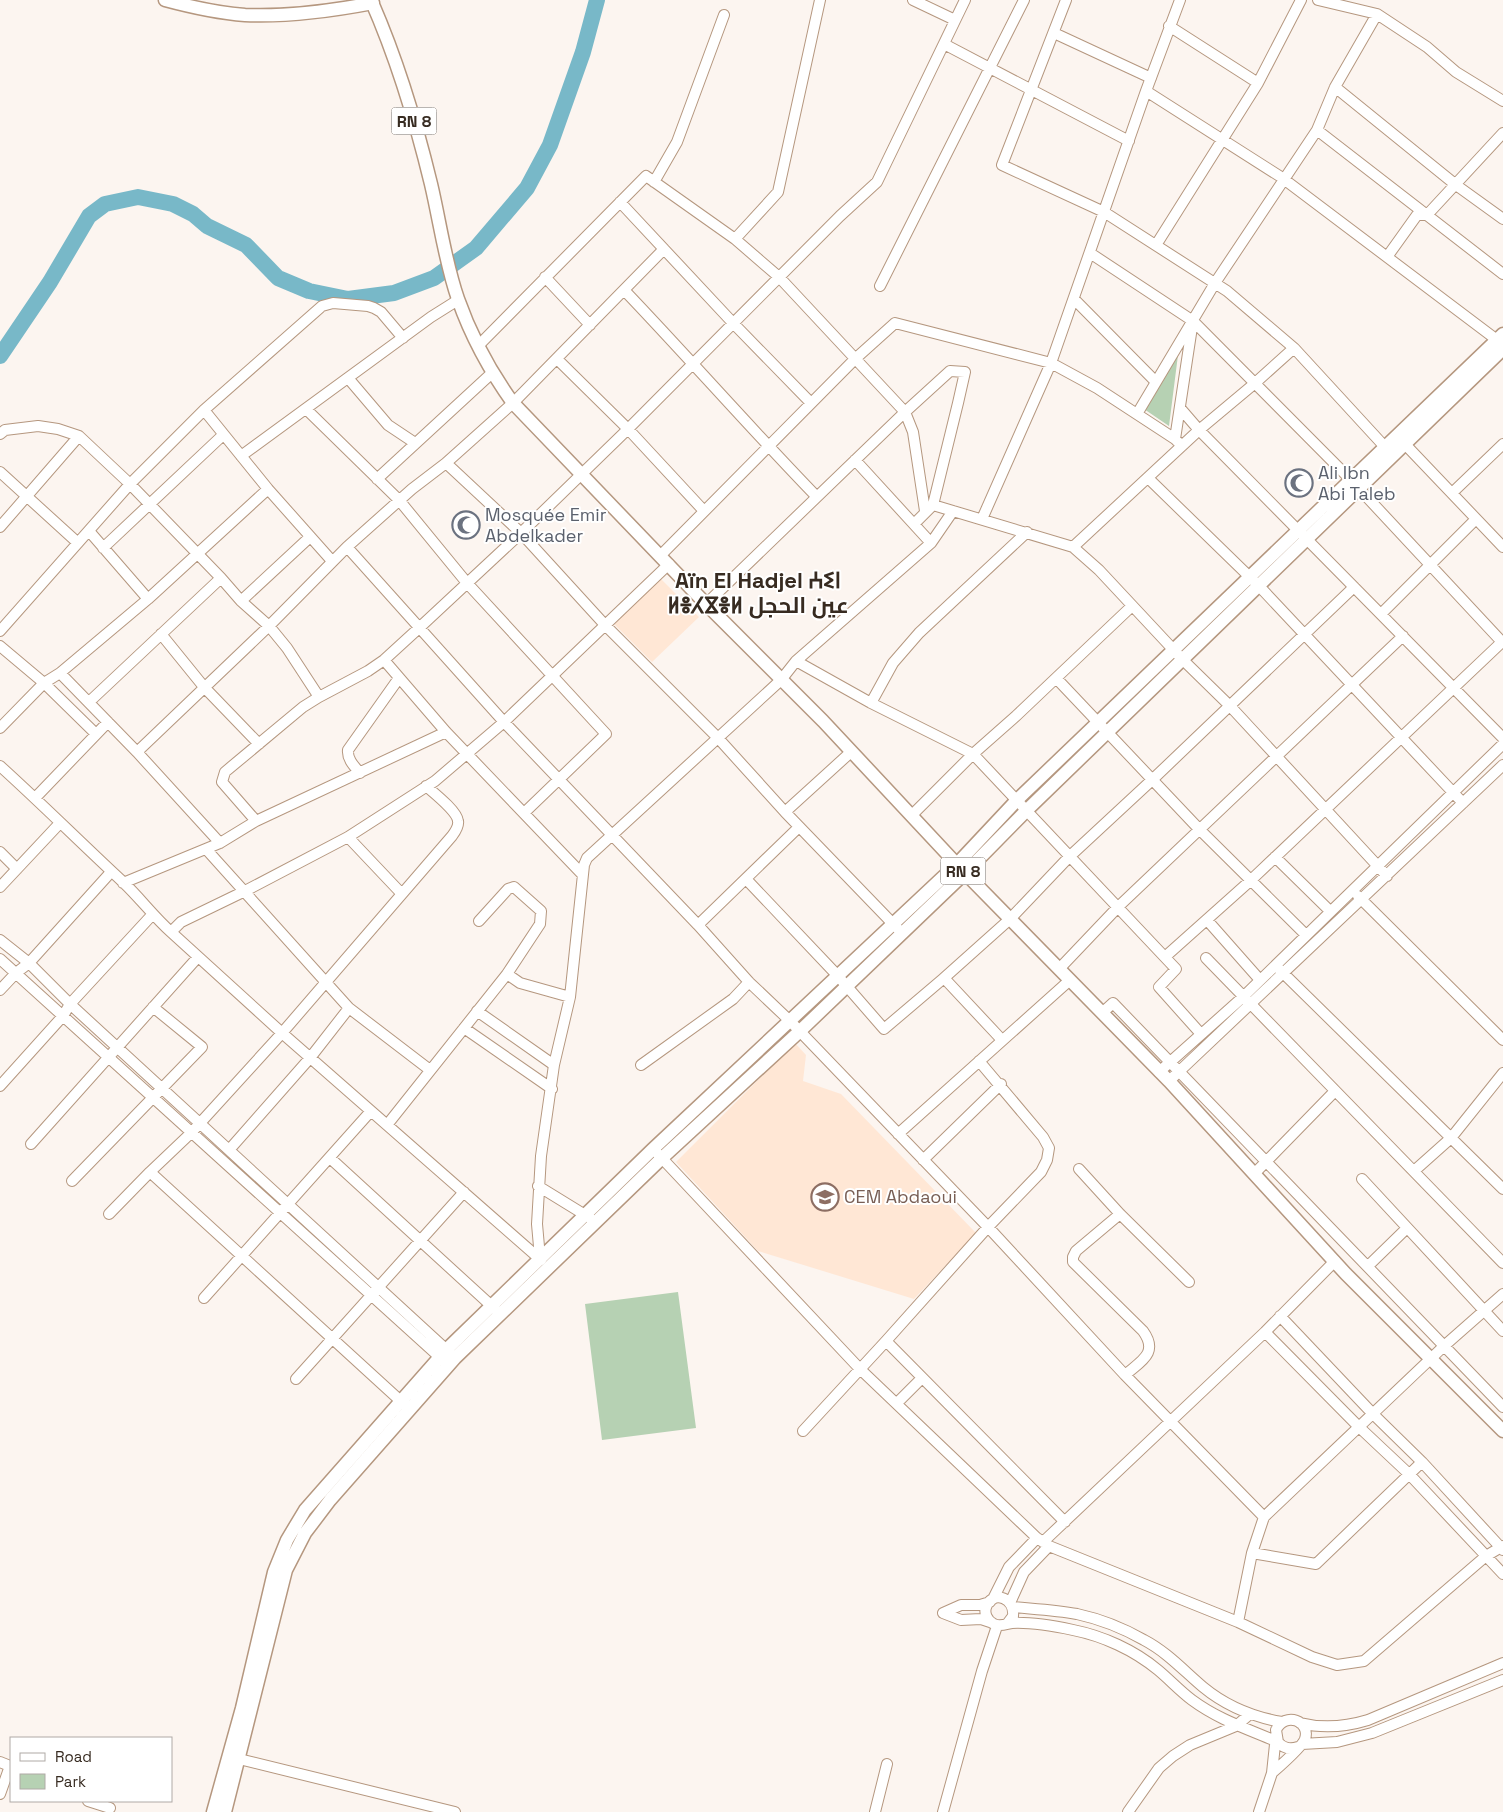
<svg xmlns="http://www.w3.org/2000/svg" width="1503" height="1812" viewBox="0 0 1503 1812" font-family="'Space Grotesk',Cairo,'Noto Sans Tifinagh',sans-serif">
  <rect width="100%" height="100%" fill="#fcf5f0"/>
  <!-- built -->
  <path fill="#ffe7d5" d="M 661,579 L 699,617 L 652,662 L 614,624 Z
    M 795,1043 L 806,1055 L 803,1081 L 841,1094 L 976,1233 L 914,1299 L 758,1251 L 676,1162 Z"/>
  <!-- green -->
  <path fill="#b6d1b3" d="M 1178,355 L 1169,426 L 1144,409 Z
    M 678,1292 L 696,1428 L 602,1440 L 585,1304 Z"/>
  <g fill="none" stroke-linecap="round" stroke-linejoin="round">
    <!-- river -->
    <path stroke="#78b8c8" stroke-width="16" d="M 0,356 L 50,282 L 89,216 L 105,204 L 138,197 L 173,204 L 193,214 L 207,226 L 246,245 L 278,278 L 309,291 L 348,299 L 394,293 L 434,278 L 476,248 L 527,188 L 550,145 L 583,52 L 597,0"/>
    <!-- minor casing -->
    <g stroke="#b5977f" stroke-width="12">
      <path id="minor" d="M 913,0 L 955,20
        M 1066,0 L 1002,165 L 1104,212 L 1227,291 L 1294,348 L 1385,447
        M 1377,14 L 1427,47 L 1456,72 L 1503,101
        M 1169,26 L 1258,83
        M 1054,33 L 1151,78
        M 944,44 L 1129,141
        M 1335,87 L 1456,185 L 1503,219
        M 1146,91 L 1281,177 L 1497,340 L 1501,344
        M 1317,130 L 1503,274
        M 654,182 L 677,142 L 724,15
        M 620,202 L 733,323 L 811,403
        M 735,239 L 778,192 L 820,0
        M 1156,245 L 1258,83 L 1301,0
        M 1090,253 L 1193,321 L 1351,480 L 1502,642
        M 1387,257 L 1417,215 L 1427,215 L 1503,133
        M 545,277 L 590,325
        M 880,286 L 1024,0
        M 624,290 C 689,358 751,429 817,497
        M 1074,299 L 1156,382
        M 478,346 L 646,176 L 735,239 L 779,277 L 905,412 L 913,432 L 925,511
        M 557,359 L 628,429 L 704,511
        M 348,378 L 388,425 L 415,443
        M 1180,408 L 1199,430 L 1503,738
        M 306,409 L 399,500 L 467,583 L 606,734 L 524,813
        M 204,410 L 268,489 L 332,561
        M 1137,414 L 1215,283 L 1317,130 L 1335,87 L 1377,14 L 1318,0
        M 0,434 L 5,430 L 38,426 L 58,429 L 79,436 L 130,484 L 221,578 L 241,601 L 269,626 L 287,648 L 319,697
        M 1175,439 L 1192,327
        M 1401,440 L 1503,547
        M 241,456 L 431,317 L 458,300
        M 855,460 L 931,543
        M 446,463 L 521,533 L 605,625 L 718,738 L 785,812 L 898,929
        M 0,472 L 78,543
        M 1148,478 L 1259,586 L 1463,803
        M 377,479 L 492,373
        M 1452,493 L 1503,444
        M 982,519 L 1051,363 L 1146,91 L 1180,0
        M 914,524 L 933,505 L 1073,547 L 1099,570 L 1183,660 L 1230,706 L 1387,876
        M 0,527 L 79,436
        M 89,531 L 148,599
        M 347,547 L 504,722 L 698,925 L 749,982 L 789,1020 L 988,1227 L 1125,1375 L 1264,1517
        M 1073,547 L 1199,430 L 1254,384 L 1294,348
        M 103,548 L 223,435
        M 660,556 L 855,359 L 895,323 L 1051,363 L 1097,388 L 1175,439 L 1182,446
        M 241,601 L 310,537
        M 706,604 L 905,412 L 950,371 L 965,372 L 958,403 L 933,505
        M 1381,614 L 1476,519
        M 0,631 L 130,484 L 204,410 L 322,306 L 333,303 L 368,306 L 374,308 L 381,312 L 403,338
        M 161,634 L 204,687 L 259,744
        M 0,646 L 44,683 L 96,734
        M 384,660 L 446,732 L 583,875
        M 796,661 L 871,703 L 973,754 L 1176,969 L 1159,987 L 1201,1034
        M 60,673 L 137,752 L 220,843
        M 1056,678 L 1199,829 L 1306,935
        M 89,702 L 221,578
        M 871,703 L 893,663 L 919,633 L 1027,532
        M 0,728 L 44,683 L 60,673 L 148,599 L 268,489
        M 137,752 L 269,626 L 347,547 L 412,489 L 446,463 L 513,403 L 664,249
        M 0,766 C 42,804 82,844 123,882 C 140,898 154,917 171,932 L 282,1033 L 541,1260
        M 360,773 C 354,766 347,759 348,750 L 399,678
        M 35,798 L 108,722
        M 785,812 L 851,752
        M 911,816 L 973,754 L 1016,716 L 1132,606
        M 256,821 L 222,782 L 225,772 L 303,707 L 319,697 L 368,671 L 384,660 L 419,628 L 521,533 L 628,429 L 840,216 L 877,182 L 965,0
        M 348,837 L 401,893
        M 206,849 L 349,1008 L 430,1070
        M 0,852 L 17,869
        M 1275,857 L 1330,911
        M 746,879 L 837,975 L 884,1029 L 944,978
        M 123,883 L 220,843 L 256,821 L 446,732
        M 0,887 L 60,823
        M 1358,896 L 1503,1040
        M 1207,920 L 1260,980
        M 479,921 L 508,889 L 514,887 L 541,911 L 540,924 L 507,974
        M 698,925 L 799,827
        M 171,932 L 181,922 L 245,891 L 348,837 L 435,781 L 504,722 L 669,564
        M 0,940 L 29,963 L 70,1004 L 451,1354
        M 1166,956 L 1250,881 L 1503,641
        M 1206,958 L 1503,1263
        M 0,959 L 444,1361
        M 1059,969 L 1118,907 L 1403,636
        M 1279,969 L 1503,1189
        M 0,990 L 16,973 L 29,963 L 111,872
        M 477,1011 L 554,1065
        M 1102,1013 L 1113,1003 L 1503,1407
        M 464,1028 L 552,1089
        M 1002,1040 L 944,978 L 1010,919 L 1069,857 L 1152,780 L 1354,587
        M 641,1065 L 733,999 L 749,982
        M 1159,1072 L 1243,997 L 1503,744
        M 1169,1081 L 1503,765
        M 0,1086 L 63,1016 L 70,1004 L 152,915
        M 387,1125 L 507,974 L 520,983 L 570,997
        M 898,1134 L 1070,980
        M 31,1144 L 198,957
        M 229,1150 L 310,1058 L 349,1008
        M 657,1153 L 860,1369 L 1037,1538 L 1049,1546 L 1238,1622 L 1312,1657 L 1337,1665 L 1364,1661 L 1486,1556 L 1503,1546
        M 330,1158 L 496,1310
        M 923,1160 L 1001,1084
        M 1079,1169 L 1120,1214 L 1189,1282
        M 1414,1171 L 1451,1138 L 1503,1073
        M 150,1172 L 405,1405
        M 1254,1174 L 1335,1091
        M 1362,1179 L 1503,1331
        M 72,1181 L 202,1047 L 153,1007
        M 538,1186 L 590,1218
        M 109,1214 L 150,1172 L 191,1133 L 282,1033 L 452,836 C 455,832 459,826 458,821 C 457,811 434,793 426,786
        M 1120,1214 L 1076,1251 L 1073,1257 L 1073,1262 L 1143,1331 C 1159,1353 1141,1361 1125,1375
        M 540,1258 L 537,1224 L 541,1156 L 554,1065 L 570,997 L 584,865 L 587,858 L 781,680 L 796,661 L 931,543 L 953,511
        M 1368,1266 L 1407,1228
        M 204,1298 L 371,1111
        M 1280,1316 L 1373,1414 L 1422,1462 L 1503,1550
        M 1265,1332 L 1359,1427 L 1409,1474 L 1503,1574
        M 886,1341 L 1065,1522
        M 296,1379 L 464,1192
        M 897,1403 L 922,1378
        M 803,1431 L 886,1341 L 988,1227 L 1041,1172 L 1047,1160 L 1049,1148 L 1043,1137 L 979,1061
        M 1043,1542 L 1265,1332 L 1335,1261
        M 1252,1553 L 1316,1564 L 1422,1462
        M 993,1599 L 1009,1567 L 1037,1538
        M 990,1602 L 980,1605 L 961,1605 L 943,1613 L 961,1620 L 981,1619 L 990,1622
        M 1010,1603 L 1024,1572 L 1049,1546
        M 1013,1607 C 1034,1609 1056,1610 1077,1614 C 1100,1619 1123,1628 1144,1640 C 1167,1652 1184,1671 1203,1687 C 1226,1706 1253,1717 1282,1722
        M 1238,1622 L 1252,1553 L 1264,1517 L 1444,1346 L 1503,1294
        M 1007,1624 L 1013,1616 C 1015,1599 995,1590 987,1605 C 983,1612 987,1621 994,1624 C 1000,1627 1006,1624 1012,1623 C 1032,1622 1054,1626 1073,1630 C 1103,1636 1134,1650 1158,1670 C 1170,1680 1180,1691 1192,1700 C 1219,1720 1248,1729 1278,1742
        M 1300,1723 C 1324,1729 1345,1727 1368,1720 L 1503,1663
        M 1276,1735 L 1272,1773 C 1280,1766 1302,1747 1305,1739 C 1311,1721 1285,1711 1276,1730 L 1278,1742 C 1283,1748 1289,1750 1298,1747
        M 1302,1744 L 1337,1742 L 1372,1733 L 1503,1680
        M 239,1759 L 455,1812
        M 0,1762 L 10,1766 L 0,1794
        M 88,1801 L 110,1808
        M 875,1812 L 887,1764
        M 943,1812 L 982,1671 L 997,1626
        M 1128,1812 L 1159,1768 L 1173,1756 L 1190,1745 L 1236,1726 L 1250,1714
        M 1259,1812 L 1272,1773"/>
    </g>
    <!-- major casing -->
    <g stroke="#b5977f" stroke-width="15">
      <path id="major" d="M 165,0 C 191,7 218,13 245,15 C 288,17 331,11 373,3
        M 371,0 C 397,59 416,122 431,184 C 440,222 445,262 458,299 C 471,336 490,371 513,403 L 706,604 L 823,721 L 965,873 L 1169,1081 L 1346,1274 L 1503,1431
        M 213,1812 L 242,1708 L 274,1572 L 287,1540 L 305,1510 L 446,1350 L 653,1149 L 957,864 L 1017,800 L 1503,334
        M 225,1812 L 286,1570 L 305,1533 L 330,1500 L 455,1358 L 662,1158 L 800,1031 L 965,873 L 1027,810 L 1503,349"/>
    </g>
    <!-- minor -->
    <use href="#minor" stroke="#fff" stroke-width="10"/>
    <!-- major -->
    <use href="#major" stroke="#fff" stroke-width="12"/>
  </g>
  <!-- icons -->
  <defs>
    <g id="mosque-ring" transform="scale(1.4375)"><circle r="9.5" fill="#fff" stroke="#6b7280" stroke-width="1.5"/><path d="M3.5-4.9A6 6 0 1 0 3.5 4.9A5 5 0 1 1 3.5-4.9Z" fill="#6b7280"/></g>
    <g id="school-ring" transform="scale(1.4375)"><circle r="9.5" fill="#fff" stroke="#8d6e63" stroke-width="1.5"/><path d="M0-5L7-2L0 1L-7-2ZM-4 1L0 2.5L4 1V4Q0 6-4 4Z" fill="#8d6e63"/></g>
  </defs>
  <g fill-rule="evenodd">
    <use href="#mosque-ring" x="1299" y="483"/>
    <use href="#mosque-ring" x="466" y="525"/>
    <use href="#school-ring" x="825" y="1197"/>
  </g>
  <g text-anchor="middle" stroke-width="4" stroke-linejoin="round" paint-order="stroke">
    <!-- shield labels -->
    <g fill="#fff" stroke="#736b64" stroke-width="1">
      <rect x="391.5" y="107.5" width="45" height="27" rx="4"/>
      <rect x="940.5" y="857.5" width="45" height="27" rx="4"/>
    </g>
    <g font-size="16" font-weight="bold" fill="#372b21">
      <text x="414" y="127">RN 8</text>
      <text x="963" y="877">RN 8</text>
    </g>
    <!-- worship labels -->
    <g font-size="18" fill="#5b616d" stroke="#fff" text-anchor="start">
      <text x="1318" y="479">Ali Ibn<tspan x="1318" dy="21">Abi Taleb</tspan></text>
      <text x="485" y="521">Mosquée Emir<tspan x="485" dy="21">Abdelkader</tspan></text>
    </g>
    <!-- education labels -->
    <g font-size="18" fill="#785e54" stroke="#fff" text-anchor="start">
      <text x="844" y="1203">CEM Abdaoui</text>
    </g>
    <!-- district labels -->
    <g font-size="22" font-weight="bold" fill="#372b21" stroke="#fff">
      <text x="758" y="588">Aïn El Hadjel ⵄⵉⵏ<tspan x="758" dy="25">ⵍⴻⵃⴵⴻⵍ عين الحجل</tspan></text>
    </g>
  </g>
  <!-- legend -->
  <rect x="10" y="1737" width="162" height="65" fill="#ffffff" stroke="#afaaa6"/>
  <rect x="20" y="1753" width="25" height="8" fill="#ffffff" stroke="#afaaa6"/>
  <text x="55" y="1762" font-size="15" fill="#372b21">Road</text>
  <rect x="20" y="1774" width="25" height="15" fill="#b6d1b3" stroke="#afaaa6"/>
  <text x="55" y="1787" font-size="15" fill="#372b21">Park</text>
</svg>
